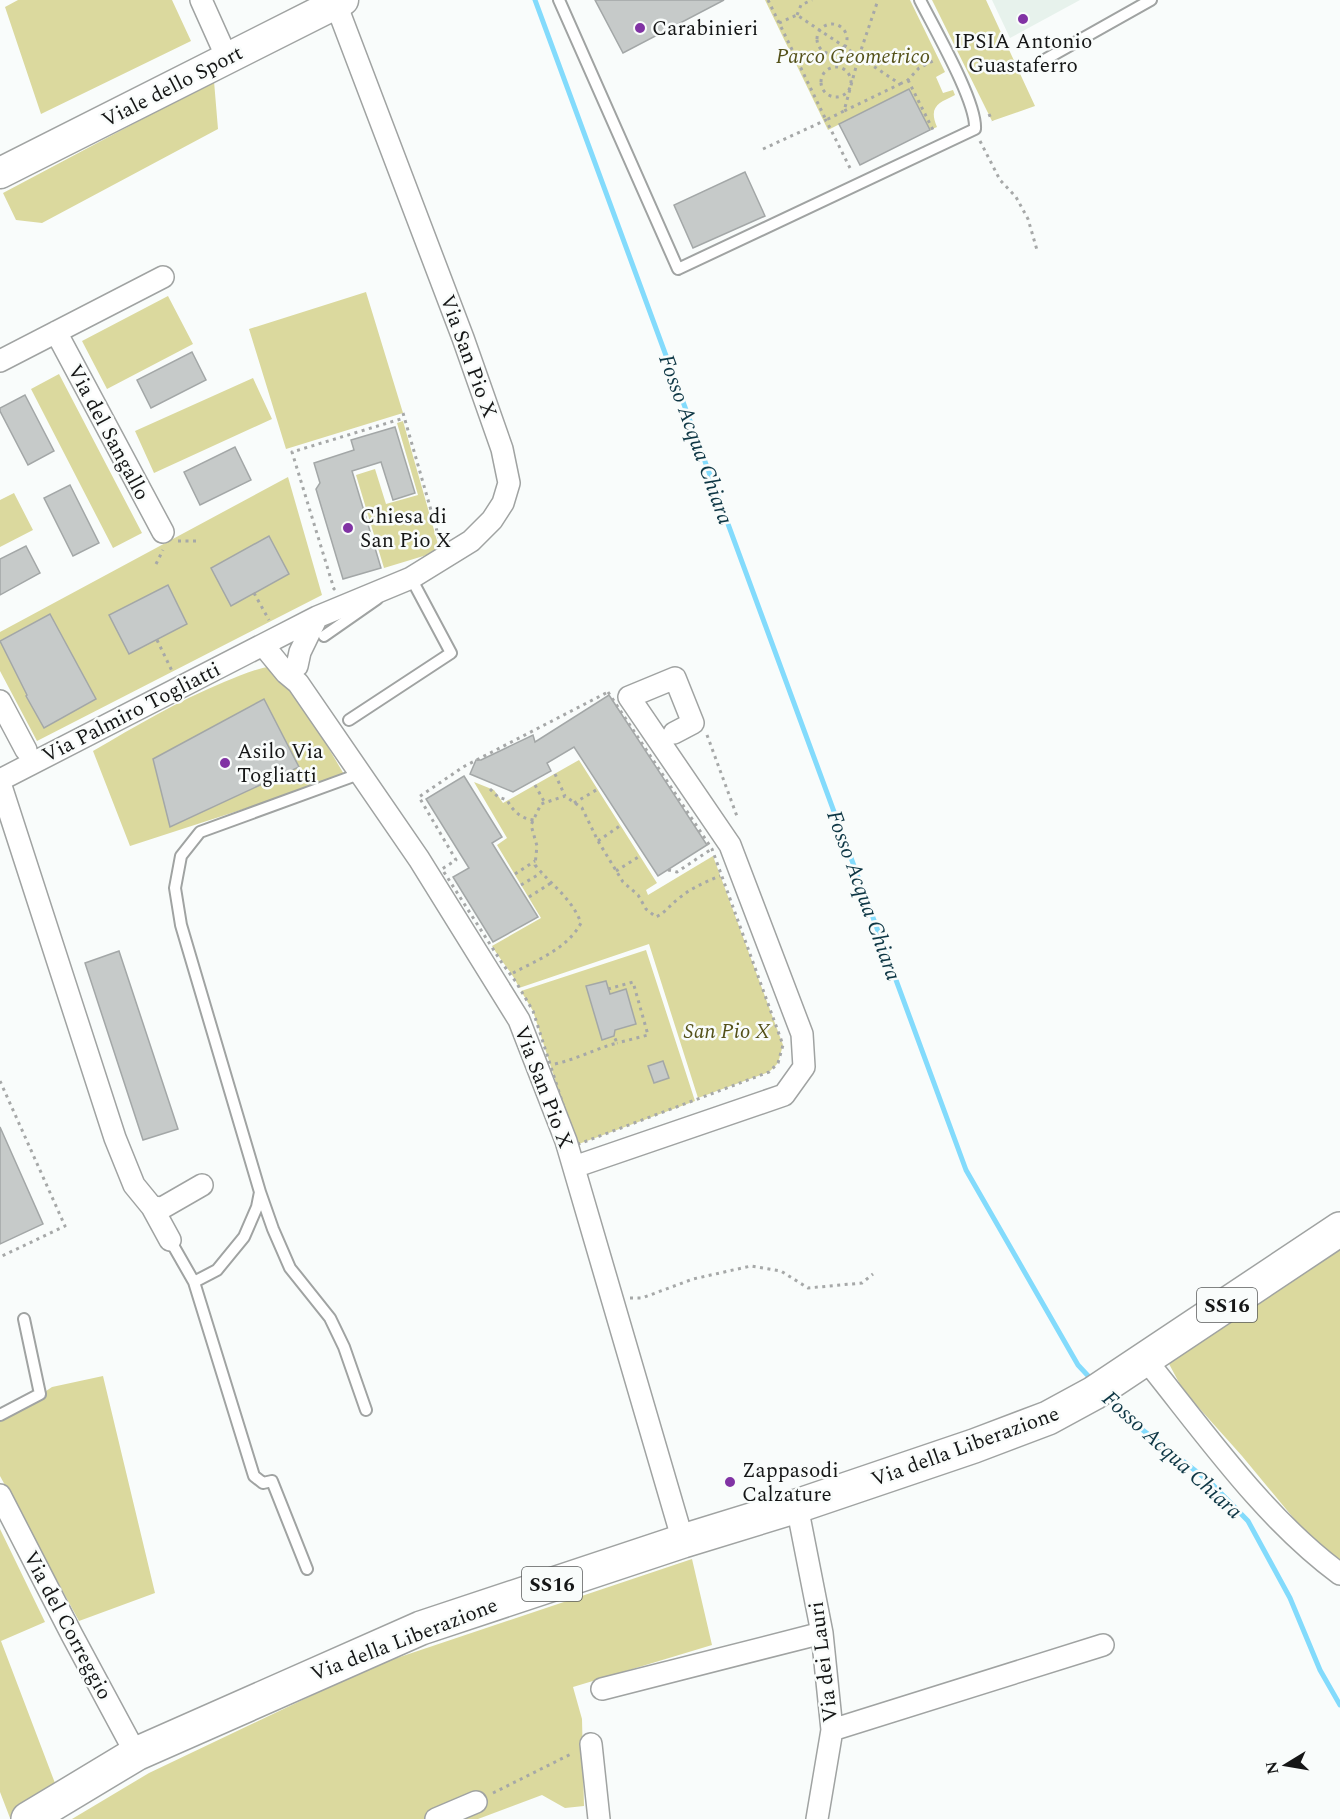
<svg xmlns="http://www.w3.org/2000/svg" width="1340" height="1819" viewBox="0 0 1340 1819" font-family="Spectral,serif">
  <rect width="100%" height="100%" fill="#f9fcfb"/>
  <!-- built -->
  <path fill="#e7f2ec" d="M 992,0 L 1080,0 L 1010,38 Z"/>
  <!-- green -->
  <path fill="#dbd99e" d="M 18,0 L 172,0 L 191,41 L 41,114 L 5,7 Z
    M 765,0 L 910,0 L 945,72 L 936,77 L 943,93 L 953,90 L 955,95 C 939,103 928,106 937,127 L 930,130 L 909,89 L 828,130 Z
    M 932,0 L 986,0 L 1035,106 L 992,121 Z
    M 214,81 L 218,129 L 42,223 L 16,220 L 3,193 Z
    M 366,292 L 403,413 L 286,449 L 249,329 Z
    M 168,296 L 193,344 L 107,389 L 82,341 Z
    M 59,374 L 142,533 L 113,548 L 31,389 Z
    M 253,378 L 272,419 L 154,473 L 135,431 Z
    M 403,421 L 440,551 L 384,568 L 356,475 L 375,469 L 386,504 L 418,495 L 397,423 Z
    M 288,477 L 322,595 L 37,741 L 0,671 L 0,632 Z
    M 14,493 L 33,530 L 0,547 L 0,500 Z
    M 272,666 L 292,686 L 345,776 L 130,846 L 93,751 C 136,726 178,701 224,682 C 240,676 254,669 272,666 Z
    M 579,760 L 657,883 L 646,890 L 648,895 L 713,856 L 783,1045 L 778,1063 L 769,1072 L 698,1098 L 649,944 L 519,988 C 513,973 500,960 492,946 L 541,918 L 497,845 L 507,838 L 474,782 L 494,790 L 503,803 Z
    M 646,950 L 695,1101 L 576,1145 L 533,1011 L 521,991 Z
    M 1340,1246 L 1340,1562 L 1315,1544 L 1242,1456 L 1183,1390 L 1168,1362 Z
    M 103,1376 L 155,1593 L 79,1621 L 0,1476 L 0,1422 L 52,1387 Z
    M 0,1529 L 45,1622 L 1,1641 L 58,1791 L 10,1818 L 0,1792 Z
    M 692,1559 L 712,1645 L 573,1687 L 582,1719 L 584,1806 L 565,1808 L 542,1795 L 478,1819 L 72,1819 L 149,1773 L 376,1665 Z"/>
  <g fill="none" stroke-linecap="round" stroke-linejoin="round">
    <!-- stream -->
    <path stroke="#83dbfc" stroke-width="5" d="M 535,0 L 966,1170 L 1078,1365 L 1092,1380
      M 1107,1396 L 1131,1421 L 1210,1482 L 1248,1521 L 1290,1598 L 1320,1670 L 1340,1705"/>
  </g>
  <!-- building -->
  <path fill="#c6cac9" stroke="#a3a7a7" stroke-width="1.5" d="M 595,0 L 724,0 L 623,53 Z
    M 909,89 L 930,130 L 860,165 L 839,124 Z
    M 745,172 L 765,216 L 693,248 L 674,205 Z
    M 192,352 L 206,380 L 151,408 L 137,380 Z
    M 25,395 L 54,451 L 28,465 L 0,411 L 0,408 Z
    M 395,427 L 415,493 L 393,500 L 381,462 L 352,471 L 381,568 L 343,579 L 316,489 L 320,483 L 314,463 L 354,450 L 351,440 Z
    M 235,447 L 251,480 L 200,505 L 184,472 Z
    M 70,485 L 99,543 L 73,556 L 44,498 Z
    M 269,536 L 289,574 L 231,606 L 211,568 Z
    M 26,546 L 40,573 L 0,595 L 0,559 Z
    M 168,585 L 187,624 L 129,654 L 109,615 Z
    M 50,614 L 96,699 L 44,728 L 26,696 L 27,695 L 0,641 Z
    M 609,695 L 707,845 L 658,876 L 574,747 L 547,763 L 551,771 L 513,792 L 470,774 L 476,760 L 481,760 L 533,735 L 535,742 Z
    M 264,699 L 299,767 L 170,827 L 153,759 Z
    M 464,776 L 502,837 L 492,843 L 538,917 L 493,942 L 453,877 L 469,868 L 426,799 Z
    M 119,951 L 178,1129 L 143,1140 L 85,963 Z
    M 606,981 L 610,994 L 626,989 L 636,1024 L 615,1030 L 614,1036 L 602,1040 L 586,986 Z
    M 663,1061 L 669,1078 L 654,1083 L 648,1066 Z
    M 0,1127 L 43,1224 L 0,1244 Z"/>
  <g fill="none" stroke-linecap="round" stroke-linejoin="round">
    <!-- lane casing -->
    <g stroke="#a0a3a2" stroke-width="14">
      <path id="lane" d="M 559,0 L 678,269 L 975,129 C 977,102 934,28 920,0
        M 1046,59 L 1151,0
        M 324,636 L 377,599
        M 349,720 L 451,653 L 411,578
        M 260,1192 L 273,1229 L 290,1268 L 330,1318 L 344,1347 L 366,1410
        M 170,1240 L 194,1282 L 254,1476 L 263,1483 L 272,1481 L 307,1569
        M 194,1282 L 217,1270 L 244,1237 L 257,1207 L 260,1192 L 181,925 L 175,888 L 181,856 L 200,832 L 359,774
        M 0,1415 L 40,1394 L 24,1319"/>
    </g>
    <!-- street casing -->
    <g stroke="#a0a3a2" stroke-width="24">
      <path id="street" d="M 201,0 L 227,58
        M 56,332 L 163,532
        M 0,361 L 163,277
        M 263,645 L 286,673 L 298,683 L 419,859 L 519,1020 L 566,1141 L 683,1541
        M 297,666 L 300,652 L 317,617
        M 0,701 L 26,750
        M 0,780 L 317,617 L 411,578 L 471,541 L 492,520 L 503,503 L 509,483 L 502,449 L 463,338 L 336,4
        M 0,783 L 115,1138 L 134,1185 L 152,1207 L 162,1208 L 202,1185
        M 574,1167 L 784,1095 L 804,1067 L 802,1034 L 730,845 L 629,697 L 675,678 L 693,723 L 674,733
        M 152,1207 L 170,1240
        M 1146,1360 C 1205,1433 1264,1518 1340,1574
        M 0,1495 L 72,1635 L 136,1754
        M 797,1506 L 822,1633 L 832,1730 L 817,1819
        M 602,1689 L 822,1633
        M 832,1730 L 1103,1645
        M 591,1744 L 599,1819
        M 436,1819 L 476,1802"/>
    </g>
    <!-- secondary casing -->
    <g stroke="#a0a3a2" stroke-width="33">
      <path id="secondary" d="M 0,173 L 343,0"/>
    </g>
    <!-- primary casing -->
    <g stroke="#a0a3a2" stroke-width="36">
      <path id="primary" d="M 28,1819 L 136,1754 L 421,1628 L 683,1541 L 797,1506 L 974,1446 L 1048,1418 L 1094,1393 L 1340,1229"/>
    </g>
    <!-- path -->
    <path stroke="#a6a8a8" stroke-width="3" stroke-dasharray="3 4.5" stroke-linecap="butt" d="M 768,0 L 826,120 L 844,111 L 859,56 L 878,0
      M 797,15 L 801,5 L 812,0
      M 779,23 L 797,15 L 900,84 L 844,111
      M817 39a15 15 0 1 1 30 0a15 15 0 1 1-30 0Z
      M821 82a15 15 0 1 1 30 0a15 15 0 1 1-30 0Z
      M 908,80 L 934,132
      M 900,84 L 908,80 L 919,68 L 935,60
      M 989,114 L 992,121
      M 980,141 L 1000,180 L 1016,197 L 1028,219 L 1037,250
      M 763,149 L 826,120 L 852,172
      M 403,413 L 439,538
      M 178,541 L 197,541
      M 156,564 L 163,550
      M 335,588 L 334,589 L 292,452 L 404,418
      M 254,593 L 269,620
      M 157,640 L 172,671
      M 608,692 L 712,849 L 783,1045 L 778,1063 L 769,1072 L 576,1145 L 533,1011 L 516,982 L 502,963 L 442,869 L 456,860 L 419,797 L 463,767 Z
      M 707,735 L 738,819
      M 555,774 L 565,796
      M 535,785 L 545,803
      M 490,789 L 498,797 L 507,800 C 513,811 521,819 534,820
      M 574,803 L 598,789
      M 598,841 L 621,825
      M 668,870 L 677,872 L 710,850
      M 616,871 L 640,856
      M 515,874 L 535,861
      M 521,885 L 541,873
      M 529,897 L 551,883
      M 513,973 C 537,960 567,949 581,923 C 571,897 552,886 535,865 L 537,846 L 531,825 L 541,804 L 565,796 L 582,808 L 598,841 L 623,882 L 638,895 L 646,909 L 656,917 C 666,912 670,905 678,899 C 691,888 705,882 720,876
      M 608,989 L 633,982 L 648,1035 L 617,1043
      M 555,1064 C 577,1059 595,1049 617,1043 L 614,1036
      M 0,1081 L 65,1226 L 0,1257
      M 630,1298 L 642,1298 L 693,1279 L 751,1266 L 781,1271 L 808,1288 L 862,1283 L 873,1274
      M 493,1793 L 573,1753"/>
    <!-- lane -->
    <use href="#lane" stroke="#fff" stroke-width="10"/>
    <!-- street -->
    <use href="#street" stroke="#fff" stroke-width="21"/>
    <!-- secondary -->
    <use href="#secondary" stroke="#fff" stroke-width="30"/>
    <!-- primary -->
    <use href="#primary" stroke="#fff" stroke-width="33"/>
  </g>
  <!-- markers -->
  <g fill="#8133a4" stroke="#f9fcfb" stroke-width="2">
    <circle cx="1023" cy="19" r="6"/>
    <circle cx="640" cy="28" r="6"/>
    <circle cx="348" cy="528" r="6"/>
    <circle cx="225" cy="763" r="6"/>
    <circle cx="730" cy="1482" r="6"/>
  </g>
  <g text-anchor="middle" stroke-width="5" stroke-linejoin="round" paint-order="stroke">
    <!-- shield labels -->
    <g fill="#f9fcfb" stroke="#595b5b" stroke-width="1.5">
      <rect x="1197" y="1288" width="60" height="34" rx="4.5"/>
      <rect x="522" y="1567" width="60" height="34" rx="4.5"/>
    </g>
    <g font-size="20" font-weight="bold" fill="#151616">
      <text x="1227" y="1312">SS16</text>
      <text x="552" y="1591">SS16</text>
    </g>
    <!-- poi labels -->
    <g font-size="21" fill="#151616" stroke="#f9fcfb" text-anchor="start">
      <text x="652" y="35">Carabinieri</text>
      <text x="1023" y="48" text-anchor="middle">IPSIA Antonio<tspan x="1023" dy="24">Guastaferro</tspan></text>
      <text x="360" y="523">Chiesa di<tspan x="360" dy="24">San Pio X</tspan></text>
      <text x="237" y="758">Asilo Via<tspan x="237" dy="24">Togliatti</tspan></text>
      <text x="742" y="1477">Zappasodi<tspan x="742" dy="24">Calzature</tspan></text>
    </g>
    <!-- park labels -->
    <g font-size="21" font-style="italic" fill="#545119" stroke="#f9fcfb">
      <text x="853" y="63">Parco Geometrico</text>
      <text x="727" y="1038">San Pio X</text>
    </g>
    <!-- street labels -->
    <g font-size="21" fill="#151616" stroke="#f9fcfb">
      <text transform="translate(172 86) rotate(-27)" y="7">Viale dello Sport</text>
      <text transform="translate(469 356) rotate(70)" y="7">Via San Pio X</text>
      <text transform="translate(109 432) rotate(62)" y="7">Via del Sangallo</text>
      <text transform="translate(131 712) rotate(-27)" y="7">Via Palmiro Togliatti</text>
      <text transform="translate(544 1087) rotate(69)" y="7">Via San Pio X</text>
      <text transform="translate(965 1446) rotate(-20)" y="7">Via della Liberazione</text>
      <text transform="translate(68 1625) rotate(62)" y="7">Via del Correggio</text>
      <text transform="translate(404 1639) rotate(-21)" y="7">Via della Liberazione</text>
      <text transform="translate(823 1662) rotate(-97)" y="7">Via dei Lauri</text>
    </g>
    <!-- water labels -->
    <g font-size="22" font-style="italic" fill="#0d3644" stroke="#f9fcfb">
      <text transform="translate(697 439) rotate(70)" y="8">Fosso Acqua Chiara</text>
      <text transform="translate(865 895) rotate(70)" y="8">Fosso Acqua Chiara</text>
      <text transform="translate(1173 1454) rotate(42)" y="8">Fosso Acqua Chiara</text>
    </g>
  </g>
  <!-- north arrow -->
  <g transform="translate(1286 1765) rotate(259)" stroke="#f9fcfb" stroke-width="4.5" paint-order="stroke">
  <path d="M0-4.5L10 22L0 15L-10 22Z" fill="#151616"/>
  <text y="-9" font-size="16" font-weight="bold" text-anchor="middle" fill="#151616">N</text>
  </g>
</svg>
